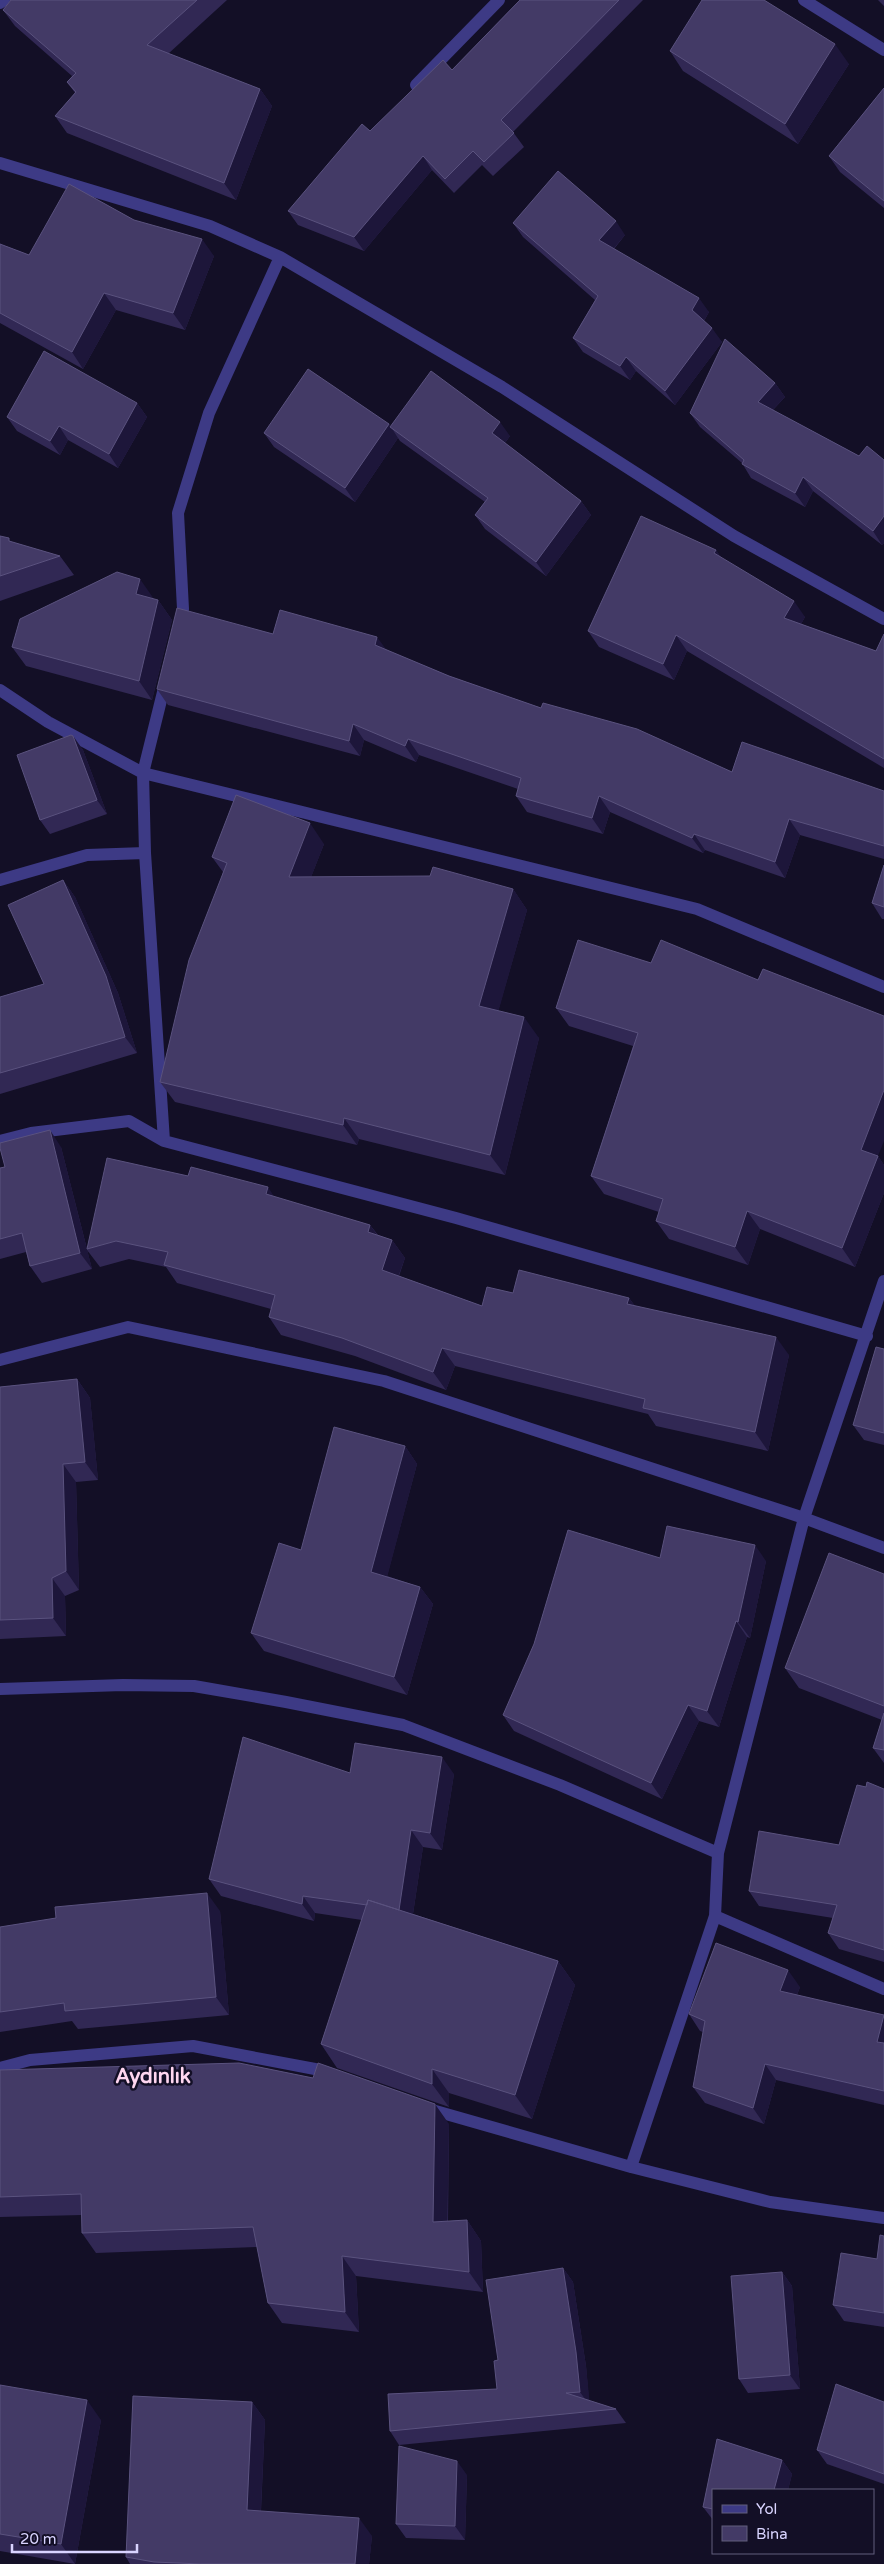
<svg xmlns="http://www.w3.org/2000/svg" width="884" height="2564" viewBox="0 0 884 2564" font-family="'Varela Round',sans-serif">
  <rect width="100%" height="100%" fill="#130f26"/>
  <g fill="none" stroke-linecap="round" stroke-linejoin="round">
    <!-- street -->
    <path stroke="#3d3a85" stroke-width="12" d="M 804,0 L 884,50
      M 0,3 L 4,0
      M 416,85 L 499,0
      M 0,163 L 210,226 L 280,257 L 502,387 L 734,536 L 884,619
      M 179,627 L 183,609 L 178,513 L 209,413 L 280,257
      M 0,690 L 48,722 L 143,773 L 697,909 L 884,987
      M 0,880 L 87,855 L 145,853
      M 0,1141 L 31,1133 L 129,1121 L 164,1141 L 456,1218 L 867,1336
      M 164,1141 L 145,853 L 143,773 L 166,680
      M 0,1360 L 128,1327 L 384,1381 L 804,1518 L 884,1548
      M 0,1689 L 123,1685 L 194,1686 L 286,1702 L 403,1725 L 560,1785 L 718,1853
      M 715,1916 L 884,1989
      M 0,2068 L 30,2060 L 193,2046 L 315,2069 L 331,2074
      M 425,2108 L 631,2167 L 770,2202 L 884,2218
      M 631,2167 L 715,1916 L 718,1853 L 804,1518 L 884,1281"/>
  </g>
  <!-- wall -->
  <path fill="#312854" d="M 11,0 L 227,0 L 168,54 L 260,89 L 272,106 L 236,200 L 67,133 L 55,116 L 75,93 L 67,82 L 72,76 L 15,26 L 3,10 Z
    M 520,0 L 643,0 L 513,132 L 524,147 L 493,176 L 482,165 L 454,193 L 432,170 L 364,251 L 298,225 L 288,211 L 370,131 L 452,70 Z
    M 878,0 L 884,0 L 884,6 Z
    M 670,51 L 849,64 L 798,144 L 683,71 Z
    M 884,88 L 884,208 L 840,172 L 829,156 Z
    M 134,220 L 214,256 L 185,330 L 116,310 L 83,369 L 0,323 L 0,244 L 29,255 Z
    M 513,223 L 625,235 L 614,249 L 709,312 L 704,321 L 722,342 L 675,405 L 636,371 L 630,380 L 583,352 L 573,338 L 595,300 L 523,237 Z
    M 775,383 L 785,397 L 773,410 L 859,456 L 884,460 L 884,543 L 882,545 L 813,491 L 805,507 L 751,478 L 742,463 L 700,427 L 690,413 Z
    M 137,403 L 147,417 L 118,468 L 68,440 L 60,455 L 17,431 L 7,417 Z
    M 389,424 L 390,426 L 510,436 L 505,443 L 581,501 L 591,515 L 546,576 L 485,529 L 475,515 L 485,502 L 400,441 L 398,438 L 355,502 L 274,447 L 264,433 Z
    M 0,536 L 12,542 L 60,556 L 74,575 L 0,601 Z
    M 716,550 L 721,558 L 805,617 L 801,624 L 876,651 L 884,634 L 884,768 L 687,651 L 674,680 L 599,647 L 588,631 Z
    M 154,599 L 158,600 L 172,620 L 152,700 L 26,666 L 12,647 Z
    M 273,634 L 386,650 L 449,676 L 541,708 L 732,772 L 884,791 L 884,859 L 800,835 L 785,878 L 705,850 L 703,853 L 610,812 L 603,834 L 527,812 L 516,796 L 518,789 L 419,755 L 416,762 L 364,740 L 360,756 L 168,705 L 157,689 Z
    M 73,736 L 83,750 L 107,814 L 50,834 L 40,820 Z
    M 324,844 L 311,877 L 513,889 L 527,910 L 498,1011 L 539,1038 L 505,1175 L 359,1139 L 357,1145 L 175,1102 L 160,1082 L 223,872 L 212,857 Z
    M 884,865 L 884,919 L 882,919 L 872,903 Z
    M 63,880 L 75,897 L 118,993 L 137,1053 L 0,1094 L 0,997 L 44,984 Z
    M 578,940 L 878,1156 L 884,1165 L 884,1193 L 855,1267 L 760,1229 L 748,1265 L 669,1239 L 656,1221 L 659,1212 L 604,1194 L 591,1176 L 633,1046 L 569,1026 L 556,1008 Z
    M 61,1147 L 87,1249 L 274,1197 L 370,1225 L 378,1235 L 392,1240 L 405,1258 L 399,1276 L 482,1306 L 513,1293 L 629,1298 L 635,1306 L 789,1355 L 768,1451 L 656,1426 L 648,1414 L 455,1366 L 446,1390 L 355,1356 L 281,1335 L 269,1317 L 271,1309 L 177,1283 L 166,1267 L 129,1259 L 100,1267 L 87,1250 L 92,1269 L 42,1283 L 30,1266 L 26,1252 L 0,1259 L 0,1168 Z
    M 884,1349 L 884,1445 L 864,1440 L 853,1425 Z
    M 77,1379 L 90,1398 L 98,1480 L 76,1482 L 79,1590 L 65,1596 L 66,1636 L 0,1639 L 0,1387 Z
    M 405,1446 L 417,1464 L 387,1576 L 420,1587 L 433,1604 L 407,1695 L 264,1651 L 251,1633 L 301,1550 Z
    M 660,1558 L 766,1561 L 750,1638 L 747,1637 L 719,1727 L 699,1721 L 662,1799 L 514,1731 L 503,1715 Z
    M 884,1574 L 884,1763 L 873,1748 L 882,1720 L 799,1688 L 785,1668 Z
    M 350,1773 L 454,1774 L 442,1850 L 423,1847 L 413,1914 L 558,1961 L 575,1985 L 532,2119 L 449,2093 L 449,2107 L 337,2068 L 321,2044 L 362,1920 L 315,1913 L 314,1921 L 221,1896 L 209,1879 Z
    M 884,1789 L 884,1962 L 839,1949 L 828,1933 L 833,1918 L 759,1906 L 749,1891 L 839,1845 Z
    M 220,1911 L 229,2015 L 78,2029 L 72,2021 L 0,2032 L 0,1927 L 56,1918 Z
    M 800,1987 L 797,1995 L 884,2015 L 884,2105 L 776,2080 L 764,2124 L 705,2103 L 693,2087 L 703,2032 L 700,2031 L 689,2014 Z
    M 0,2070 L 449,2124 L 448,2221 L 467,2220 L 481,2241 L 483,2292 L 356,2276 L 359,2332 L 282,2323 L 268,2303 L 257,2247 L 96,2253 L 82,2233 L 82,2215 L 0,2217 Z
    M 884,2236 L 884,2327 L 844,2321 L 833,2305 L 877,2259 Z
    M 563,2268 L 573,2282 L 586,2366 L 589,2401 L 616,2409 L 626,2423 L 399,2445 L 390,2431 L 497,2389 L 498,2360 Z
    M 782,2272 L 792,2286 L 800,2389 L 748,2393 L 739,2379 Z
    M 0,2385 L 101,2420 L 75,2564 L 0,2551 Z
    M 252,2402 L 265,2420 L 261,2511 L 372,2536 L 369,2564 L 130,2564 L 126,2557 Z
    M 884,2402 L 884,2484 L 827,2464 L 817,2450 Z
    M 717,2439 L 782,2460 L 792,2474 L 788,2490 L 713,2490 L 713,2520 L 703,2507 Z
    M 467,2475 L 465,2540 L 406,2538 L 396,2524 Z"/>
  <!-- shaded-wall -->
  <path fill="#1d163a" d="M 835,44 L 849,64 L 798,144 L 785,124 Z
    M 260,89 L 272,106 L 236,200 L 224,183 Z
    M 423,156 L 432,170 L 364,251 L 354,237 Z
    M 616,221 L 625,235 L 609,254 L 599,240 Z
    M 202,239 L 214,256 L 185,330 L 173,313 Z
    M 104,293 L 116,310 L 83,369 L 72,352 Z
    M 699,298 L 709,312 L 702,324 L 692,310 Z
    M 712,328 L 722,342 L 675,405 L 665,391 Z
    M 626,357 L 636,371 L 630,380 L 620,366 Z
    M 775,383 L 785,397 L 767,416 L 758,402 Z
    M 137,403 L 147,417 L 118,468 L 109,454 Z
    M 500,422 L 510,436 L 502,447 L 492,433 Z
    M 389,424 L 398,438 L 355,502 L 345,488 Z
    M 59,426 L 68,440 L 60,455 L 50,441 Z
    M 803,477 L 813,491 L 805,507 L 795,493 Z
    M 581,501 L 591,515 L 546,576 L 536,562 Z
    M 884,516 L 884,543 L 882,545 L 873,531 Z
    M 716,550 L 727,565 L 714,553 Z
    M 140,579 L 154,599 L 150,614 L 136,594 Z
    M 158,600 L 172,620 L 152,700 L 139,681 Z
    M 794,601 L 805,617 L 795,634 L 784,618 Z
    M 676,635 L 687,651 L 674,680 L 663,664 Z
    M 377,637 L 388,652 L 375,645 Z
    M 353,724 L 364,740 L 360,756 L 349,741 Z
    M 73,736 L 83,750 L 107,814 L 97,800 Z
    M 408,739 L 419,755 L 416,762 L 405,746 Z
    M 599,796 L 610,812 L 603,834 L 592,818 Z
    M 789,819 L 800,835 L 785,878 L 775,862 Z
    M 310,823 L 324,844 L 303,898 L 289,877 Z
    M 694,834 L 705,850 L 703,853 L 692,838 Z
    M 63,880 L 75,897 L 118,993 L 137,1053 L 125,1037 Z
    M 513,889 L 527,910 L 494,1027 L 479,1006 Z
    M 524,1017 L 539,1038 L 505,1175 L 490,1155 Z
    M 884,1090 L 884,1141 L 878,1156 L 884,1165 L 884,1193 L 855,1267 L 842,1248 L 861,1150 Z
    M 344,1118 L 359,1139 L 357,1145 L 343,1125 Z
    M 50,1130 L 61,1147 L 92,1269 L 80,1253 Z
    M 268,1187 L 280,1206 L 266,1194 Z
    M 747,1211 L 760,1229 L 748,1265 L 735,1247 Z
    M 370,1225 L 383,1243 L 368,1232 Z
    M 392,1240 L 405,1258 L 394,1288 L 382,1270 Z
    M 629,1298 L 642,1316 L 627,1304 Z
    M 776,1337 L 789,1355 L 768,1451 L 755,1432 Z
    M 442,1348 L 455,1366 L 446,1390 L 433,1372 Z
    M 77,1379 L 90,1398 L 98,1480 L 85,1462 Z
    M 405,1446 L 417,1464 L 384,1589 L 371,1572 Z
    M 63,1464 L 76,1482 L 79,1590 L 66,1571 Z
    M 755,1545 L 766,1561 L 750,1638 L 738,1622 Z
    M 52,1578 L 65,1596 L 66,1636 L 53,1618 Z
    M 420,1587 L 433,1604 L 407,1695 L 394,1677 Z
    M 736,1621 L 747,1637 L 719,1727 L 707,1711 Z
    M 688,1705 L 699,1721 L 662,1799 L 651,1783 Z
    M 442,1757 L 454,1774 L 442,1850 L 430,1833 Z
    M 411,1830 L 423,1847 L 411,1927 L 399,1910 Z
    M 207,1893 L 220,1911 L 229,2015 L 216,1997 Z
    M 303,1896 L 315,1913 L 314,1921 L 302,1904 Z
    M 558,1961 L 575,1985 L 532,2119 L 515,2095 Z
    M 788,1970 L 800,1987 L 792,2007 L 780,1991 Z
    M 884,2015 L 884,2051 L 877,2042 Z
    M 765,2064 L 776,2080 L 764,2124 L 753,2108 Z
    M 432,2069 L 449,2093 L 449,2107 L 432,2084 Z
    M 435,2104 L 449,2124 L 447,2242 L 433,2222 Z
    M 467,2220 L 481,2241 L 483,2292 L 469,2272 Z
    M 342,2256 L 356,2276 L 359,2332 L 345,2312 Z
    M 563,2268 L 573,2282 L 586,2366 L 590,2406 L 580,2392 Z
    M 782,2272 L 792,2286 L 800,2389 L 790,2375 Z
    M 87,2400 L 101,2420 L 75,2564 L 61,2544 Z
    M 252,2402 L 265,2420 L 260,2528 L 247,2510 Z
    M 782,2460 L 792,2474 L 788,2490 L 774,2490 Z
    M 457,2461 L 467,2475 L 465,2540 L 455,2526 Z
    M 359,2518 L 372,2536 L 369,2564 L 355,2564 Z"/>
  <!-- building -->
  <path fill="#433a66" stroke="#5a527e" d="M 11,0 L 197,0 L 147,45 L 260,89 L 224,183 L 55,116 L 76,92 L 67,82 L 76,73 L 3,10 Z
    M 520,0 L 619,0 L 501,120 L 514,133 L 484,162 L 473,151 L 445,179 L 423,156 L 354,237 L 288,211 L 362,124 L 370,131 L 443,60 L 452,70 Z
    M 702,0 L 764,0 L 835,44 L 785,124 L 670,51 Z
    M 884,88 L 884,201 L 829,156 Z
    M 558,171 L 616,221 L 599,240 L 699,298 L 692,310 L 712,328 L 665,391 L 626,357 L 620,366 L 573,338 L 598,296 L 513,223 Z
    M 69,184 L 134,220 L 202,239 L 173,313 L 104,293 L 72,352 L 0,313 L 0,244 L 29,255 Z
    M 725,339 L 775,383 L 758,402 L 859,456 L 867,446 L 884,460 L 884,516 L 873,531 L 803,477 L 795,493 L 742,464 L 744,460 L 690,413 Z
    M 44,351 L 137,403 L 109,454 L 59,426 L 50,441 L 7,417 Z
    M 308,369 L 389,424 L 345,488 L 264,433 Z
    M 431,371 L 500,422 L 492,433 L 581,501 L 536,562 L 475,515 L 488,498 L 390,427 Z
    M 641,516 L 716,550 L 714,553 L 794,601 L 784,618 L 876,651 L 884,634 L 884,759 L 676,635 L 663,664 L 588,631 Z
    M 0,536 L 9,538 L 9,541 L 60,556 L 0,576 Z
    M 117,572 L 140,579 L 136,594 L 158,600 L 139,681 L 12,647 L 20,619 Z
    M 177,608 L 273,634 L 280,610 L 377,637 L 375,645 L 449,676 L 541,708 L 543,703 L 637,729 L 732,772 L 742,742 L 884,791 L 884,846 L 789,819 L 775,862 L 694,834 L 692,838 L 599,796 L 592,818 L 516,796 L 521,778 L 408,739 L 405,746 L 353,724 L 349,741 L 157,689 Z
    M 71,735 L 73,736 L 97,800 L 40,820 L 17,755 Z
    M 236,795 L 310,823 L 289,877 L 430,876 L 433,867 L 513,889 L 479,1006 L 524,1017 L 490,1155 L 344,1118 L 343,1125 L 160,1082 L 189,960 L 227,863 L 212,857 Z
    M 884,865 L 884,907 L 872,903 Z
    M 63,880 L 106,976 L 125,1037 L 0,1073 L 0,997 L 44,984 L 8,905 Z
    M 578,940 L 651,963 L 661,940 L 758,980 L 763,969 L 884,1016 L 884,1090 L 861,1150 L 878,1156 L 842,1248 L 747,1211 L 735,1247 L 656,1221 L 663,1199 L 591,1176 L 638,1033 L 556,1008 Z
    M 50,1130 L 80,1253 L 30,1266 L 22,1233 L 0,1239 L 0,1168 L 5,1167 L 0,1148 L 0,1143 Z
    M 107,1158 L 188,1176 L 191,1167 L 268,1187 L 266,1194 L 370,1225 L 368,1232 L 392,1240 L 382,1270 L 482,1306 L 487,1287 L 513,1293 L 519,1270 L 629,1298 L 627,1304 L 776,1337 L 755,1432 L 643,1408 L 645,1399 L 442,1348 L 433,1372 L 342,1338 L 269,1317 L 275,1295 L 164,1265 L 168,1252 L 116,1241 L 87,1249 Z
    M 876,1347 L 884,1349 L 884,1433 L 853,1425 Z
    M 77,1379 L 85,1462 L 63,1464 L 66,1571 L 52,1578 L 53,1618 L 0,1620 L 0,1387 Z
    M 334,1427 L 405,1446 L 371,1572 L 420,1587 L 394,1677 L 251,1633 L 279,1543 L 301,1550 Z
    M 667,1526 L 755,1545 L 738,1622 L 736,1621 L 707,1711 L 688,1705 L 651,1783 L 503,1715 L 534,1644 L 568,1530 L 660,1558 Z
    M 829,1553 L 884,1574 L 884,1706 L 785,1668 Z
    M 884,1713 L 884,1750 L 873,1748 Z
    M 243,1737 L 350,1773 L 355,1743 L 442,1757 L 430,1833 L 411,1830 L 399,1910 L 368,1900 L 367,1905 L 303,1896 L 302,1904 L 209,1879 Z
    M 867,1782 L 884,1789 L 884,1950 L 828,1933 L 837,1905 L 749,1891 L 759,1831 L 839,1845 L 857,1785 L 866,1787 Z
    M 207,1893 L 216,1997 L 65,2011 L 64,2003 L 0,2012 L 0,1927 L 56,1918 L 55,1907 Z
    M 368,1900 L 558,1961 L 515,2095 L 432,2069 L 432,2084 L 321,2044 Z
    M 716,1943 L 788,1970 L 780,1991 L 884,2015 L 877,2042 L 884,2043 L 884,2091 L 765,2064 L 753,2108 L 693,2087 L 705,2021 L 689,2014 Z
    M 239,2063 L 313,2078 L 318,2063 L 435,2104 L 433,2222 L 467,2220 L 469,2272 L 342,2256 L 345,2312 L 268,2303 L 253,2227 L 82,2233 L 81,2194 L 0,2197 L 0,2070 Z
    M 880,2235 L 884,2236 L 884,2313 L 833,2305 L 841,2253 L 877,2259 Z
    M 563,2268 L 576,2352 L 580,2392 L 566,2393 L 616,2409 L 390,2431 L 388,2394 L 497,2389 L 494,2361 L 498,2360 L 486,2280 Z
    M 782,2272 L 790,2375 L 739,2379 L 731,2276 Z
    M 836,2384 L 884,2402 L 884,2474 L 817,2450 Z
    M 0,2385 L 87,2400 L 61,2544 L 0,2534 Z
    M 133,2396 L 252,2402 L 247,2510 L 359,2518 L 355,2564 L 201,2564 L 154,2562 L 126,2557 Z
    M 717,2439 L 782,2460 L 774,2490 L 713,2490 L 713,2509 L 703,2507 Z
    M 399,2446 L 457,2461 L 455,2526 L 396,2524 Z"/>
  <g text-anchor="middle" stroke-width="5" stroke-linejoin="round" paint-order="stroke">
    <!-- district labels -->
    <g font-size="20" font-weight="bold" fill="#ffd6f0" stroke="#130f26">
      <text x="153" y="2083">Aydınlık</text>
    </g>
  </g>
  <!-- legend -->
  <rect x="712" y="2489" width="162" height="65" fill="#130f26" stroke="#625e7d"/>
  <rect x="722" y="2505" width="25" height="8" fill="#3d3a85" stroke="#625e7d"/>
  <text x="756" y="2514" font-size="15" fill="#d9d4ff">Yol</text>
  <rect x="722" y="2526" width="25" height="15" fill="#433a66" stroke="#625e7d"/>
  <text x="756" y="2539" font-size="15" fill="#d9d4ff">Bina</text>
  <!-- scale -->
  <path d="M12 2544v8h125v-8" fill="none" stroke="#d9d4ff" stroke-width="2.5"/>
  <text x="20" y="2544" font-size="15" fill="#d9d4ff" stroke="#130f26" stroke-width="4" paint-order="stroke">20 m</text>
</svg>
